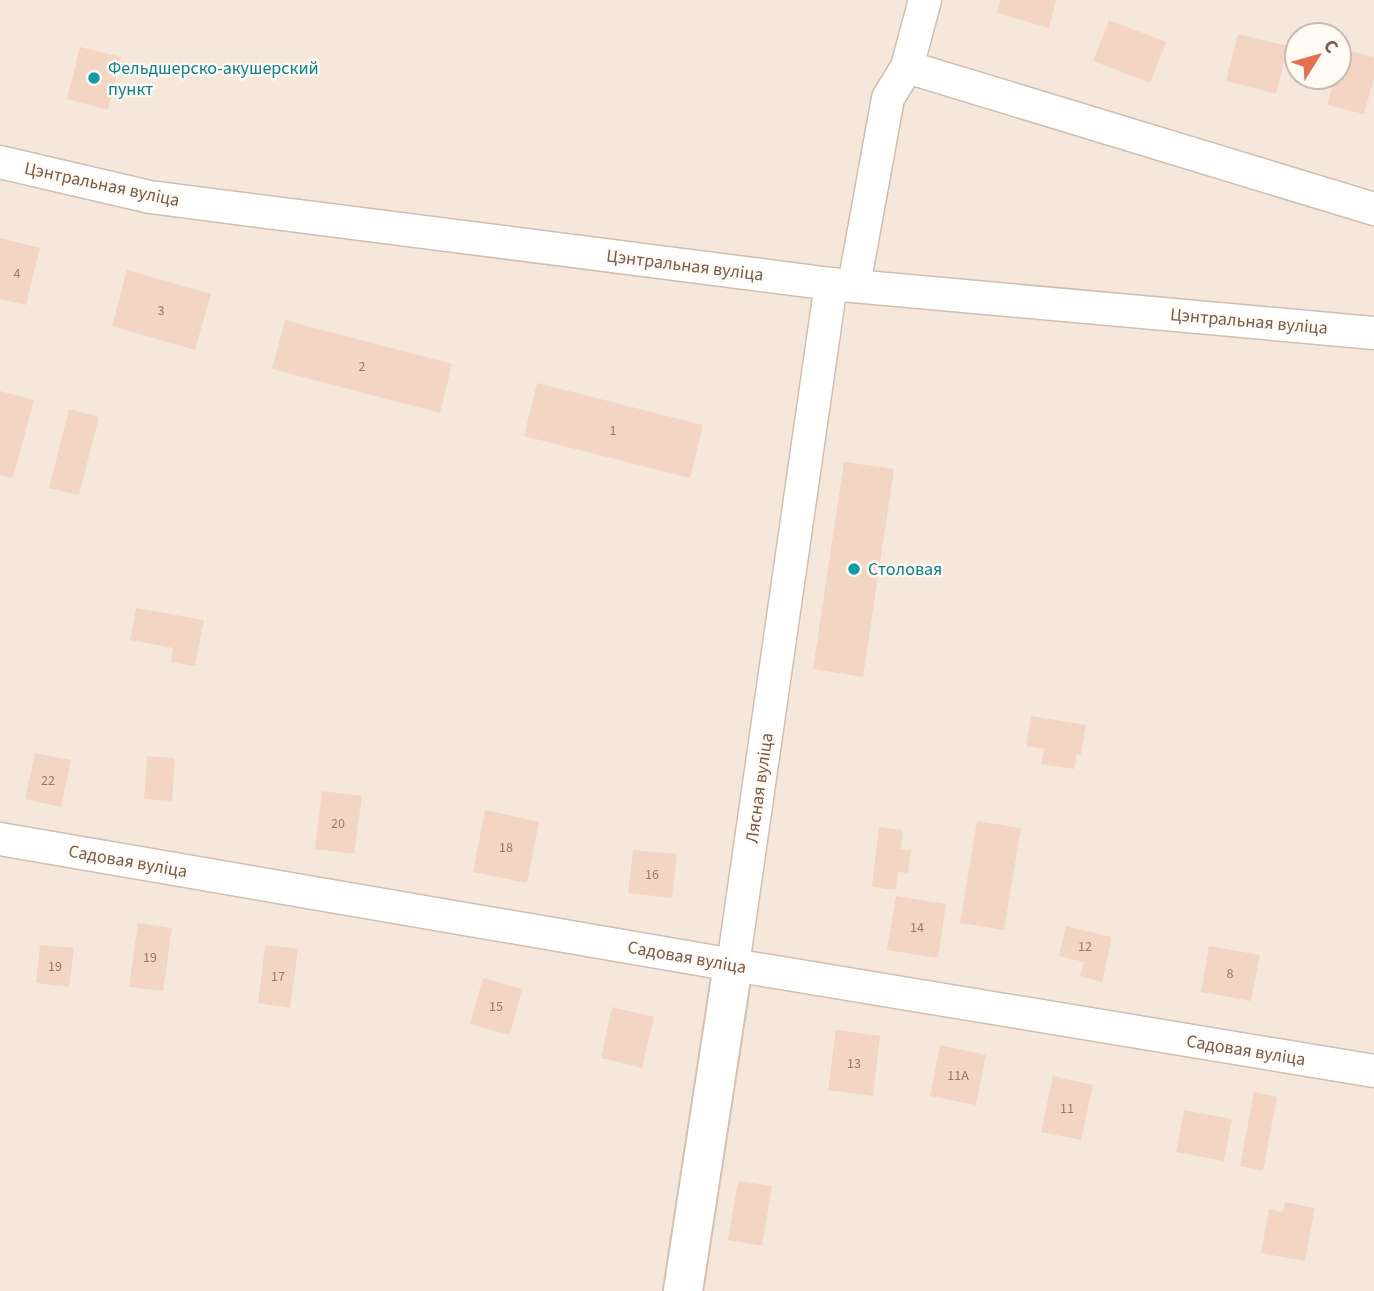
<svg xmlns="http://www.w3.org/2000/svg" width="1374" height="1291" viewBox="0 0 1374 1291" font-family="'Source Sans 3',sans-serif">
  <rect width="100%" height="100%" fill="#fdf6ec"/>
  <!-- residential -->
  <path fill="#f5e8da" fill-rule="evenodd" d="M 0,0 L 1374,0 L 1374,1291 L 0,1291 ZM 1297,35 L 1339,35 L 1339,77 L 1297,77 Z"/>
  <!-- building -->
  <path fill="#f3d5c3" d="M 1000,0 L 1056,0 L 1049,28 L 997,13 Z
    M 1109,20 L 1166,42 L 1150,83 L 1093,61 Z
    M 1238,34 L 1288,46 L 1276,94 L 1226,81 Z
    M 80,47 L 121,57 L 108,110 L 67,99 Z
    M 1342,49 L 1374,57 L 1374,78 L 1364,114 L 1327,105 L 1335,77 L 1339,77 L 1339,61 Z
    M 0,238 L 40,248 L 26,305 L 0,299 Z
    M 127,270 L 211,294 L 195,350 L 112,326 Z
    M 285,320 L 452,364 L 440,413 L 272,369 Z
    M 537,383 L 703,425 L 690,478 L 524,436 Z
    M 0,391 L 34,400 L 13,478 L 0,475 Z
    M 69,409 L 99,417 L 79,495 L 49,488 Z
    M 844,462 L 894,469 L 863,677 L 813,669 Z
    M 136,608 L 204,620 L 195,666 L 171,662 L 173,648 L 130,640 Z
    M 1031,716 L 1086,725 L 1081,755 L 1077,754 L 1074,769 L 1041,764 L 1044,749 L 1026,746 Z
    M 35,753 L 71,760 L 61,807 L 25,799 Z
    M 147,756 L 175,758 L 172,801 L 144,799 Z
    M 322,791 L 362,796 L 354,854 L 315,849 Z
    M 485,810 L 539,822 L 527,883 L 473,872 Z
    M 977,821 L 1021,828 L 1004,930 L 960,923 Z
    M 879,827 L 903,830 L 901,849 L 911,850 L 908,873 L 898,872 L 896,890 L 872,887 Z
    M 633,850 L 677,854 L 672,898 L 628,893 Z
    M 896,896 L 946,904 L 938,958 L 887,950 Z
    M 138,923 L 172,928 L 163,991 L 129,987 Z
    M 1066,926 L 1112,937 L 1102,982 L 1080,976 L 1084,962 L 1059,956 Z
    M 40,945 L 74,948 L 69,987 L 36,983 Z
    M 265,945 L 298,949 L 290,1008 L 258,1003 Z
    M 1209,946 L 1260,955 L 1251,1001 L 1201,992 Z
    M 483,978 L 522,989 L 510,1035 L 470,1024 Z
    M 612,1007 L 654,1017 L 642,1068 L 601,1058 Z
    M 836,1030 L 880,1036 L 873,1096 L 828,1090 Z
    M 940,1045 L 986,1055 L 976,1105 L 930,1096 Z
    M 1053,1076 L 1093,1085 L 1081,1140 L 1041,1132 Z
    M 1254,1092 L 1277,1097 L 1263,1171 L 1240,1166 Z
    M 1184,1110 L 1232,1119 L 1224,1161 L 1176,1152 Z
    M 738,1181 L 772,1186 L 762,1246 L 728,1240 Z
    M 1285,1202 L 1315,1208 L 1305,1261 L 1261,1253 L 1269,1209 L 1283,1212 Z"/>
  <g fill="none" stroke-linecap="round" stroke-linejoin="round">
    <!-- street casing -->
    <g stroke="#d1beb0" stroke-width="35">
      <path id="street" d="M 925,0 L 907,67 L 1374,209
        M 0,162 L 150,197 L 831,284 L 1374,333
        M 854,285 L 888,98 L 907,67
        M 0,839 L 733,965 L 1374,1071
        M 733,965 L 831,284"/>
    </g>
    <!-- secondary casing -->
    <g stroke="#d6c0b0" stroke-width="42">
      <path id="secondary" d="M 683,1291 L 733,965"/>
    </g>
    <!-- street -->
    <use href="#street" stroke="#fff" stroke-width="32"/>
    <!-- secondary -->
    <use href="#secondary" stroke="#fff" stroke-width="38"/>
  </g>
  <!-- markers -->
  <g fill="#0f9aa8" stroke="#fffaf3" stroke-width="2.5">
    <circle cx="94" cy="78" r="7"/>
    <circle cx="854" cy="569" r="7"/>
  </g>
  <g text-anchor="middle" stroke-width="5" stroke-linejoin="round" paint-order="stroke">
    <!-- number labels -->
    <g font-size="14" fill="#987a6a">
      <text x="17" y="278">4</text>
      <text x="161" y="315">3</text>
      <text x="362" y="371">2</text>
      <text x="613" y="435">1</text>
      <text x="48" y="785">22</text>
      <text x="338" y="828">20</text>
      <text x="506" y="852">18</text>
      <text x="652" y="879">16</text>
      <text x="917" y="932">14</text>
      <text x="1085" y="951">12</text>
      <text x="150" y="962">19</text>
      <text x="55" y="971">19</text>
      <text x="1230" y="978">8</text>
      <text x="278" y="981">17</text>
      <text x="496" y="1011">15</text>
      <text x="854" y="1068">13</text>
      <text x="958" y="1080">11А</text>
      <text x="1067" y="1113">11</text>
    </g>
    <!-- culture labels -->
    <g font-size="18" fill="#0d838f" stroke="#fffaf3" text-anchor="start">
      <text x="108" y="74">Фельдшерско-акушерский<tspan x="108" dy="21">пункт</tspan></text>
      <text x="868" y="575">Столовая</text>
    </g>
    <!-- street labels -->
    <g font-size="18" fill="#7a5c4d" stroke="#fffaf3">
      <text transform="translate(102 184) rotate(12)" y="6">Цэнтральная вуліца</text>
      <text transform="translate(685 265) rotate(7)" y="6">Цэнтральная вуліца</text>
      <text transform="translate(1249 321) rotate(5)" y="6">Цэнтральная вуліца</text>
      <text transform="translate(759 788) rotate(-82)" y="6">Лясная вуліца</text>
      <text transform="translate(128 861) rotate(10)" y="6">Садовая вуліца</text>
      <text transform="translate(687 957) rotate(10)" y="6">Садовая вуліца</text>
      <text transform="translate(1246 1050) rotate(9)" y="6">Садовая вуліца</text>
    </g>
  </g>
  <!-- north arrow -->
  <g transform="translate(1318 56) rotate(53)"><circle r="33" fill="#fffaf3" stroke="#cabbb1" stroke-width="2"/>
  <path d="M0-5L12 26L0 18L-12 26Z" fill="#e76f51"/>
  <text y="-10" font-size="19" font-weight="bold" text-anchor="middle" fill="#7a5c4d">С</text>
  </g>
</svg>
